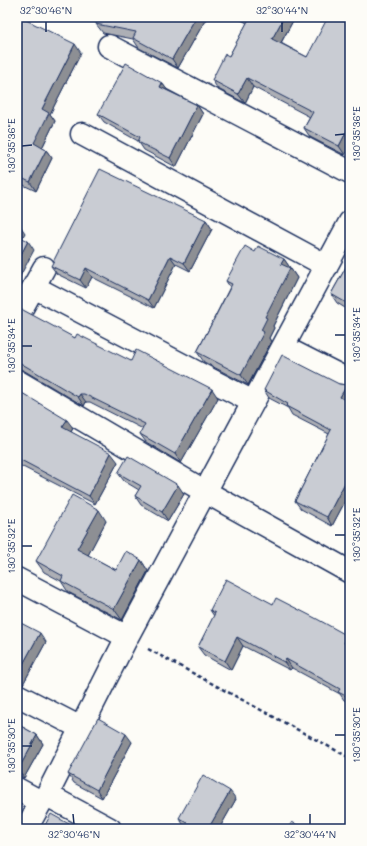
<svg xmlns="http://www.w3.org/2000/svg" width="367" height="846" viewBox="0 0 367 846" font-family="Mali,sans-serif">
  <rect width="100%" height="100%" fill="#fdfcf7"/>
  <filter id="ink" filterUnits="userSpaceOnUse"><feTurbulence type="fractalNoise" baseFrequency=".025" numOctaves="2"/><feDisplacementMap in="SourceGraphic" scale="8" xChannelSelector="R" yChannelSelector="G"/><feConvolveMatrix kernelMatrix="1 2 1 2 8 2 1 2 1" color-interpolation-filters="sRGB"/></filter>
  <g filter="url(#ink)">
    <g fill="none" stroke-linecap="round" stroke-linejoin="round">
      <!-- minor casing -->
      <g stroke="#1b2f5e" stroke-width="25">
        <path id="minor" d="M 348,17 L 350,18
          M 109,46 L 350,172
          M 82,134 L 327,266
          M 34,287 L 253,402
          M 22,308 L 44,268
          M 283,347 L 350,381
          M 17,381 L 204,491 L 350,572
          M 17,579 L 127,637
          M 17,695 L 81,728
          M 17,789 L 41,802
          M 47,795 L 110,829
          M 26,829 L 41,802 L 47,795 L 127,637 L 350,222"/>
      </g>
      <!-- path -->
      <path stroke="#1b2f5e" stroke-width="2.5" stroke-dasharray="4 3" stroke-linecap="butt" d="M 148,649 L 350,758"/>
      <!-- minor -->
      <use href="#minor" stroke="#fdfcf7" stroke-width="22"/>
    </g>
    <!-- wall -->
    <path fill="#adafb5" stroke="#1b2f5e" d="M 17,17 L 81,53 L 50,114 L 55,121 L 42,148 L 46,150 L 52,158 L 36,191 L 19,183 L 17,187 Z
      M 207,17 L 178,68 L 139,48 L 133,39 L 103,33 L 96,24 Z
      M 236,17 L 295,17 L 281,43 L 307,57 L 336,19 L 344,21 L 350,20 L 350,146 L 345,155 L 310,137 L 304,128 L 310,117 L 253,87 L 245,103 L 218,89 L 212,80 L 229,56 L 247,23 Z
      M 162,83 L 168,91 L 197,105 L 203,114 L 176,167 L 144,150 L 138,141 L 104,122 L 98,114 Z
      M 206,220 L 212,229 L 190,271 L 176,264 L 154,308 L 92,277 L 86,288 L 57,274 L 51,266 Z
      M 284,259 L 297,278 L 273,326 L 274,328 L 269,338 L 271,342 L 248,385 L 204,362 L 197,352 L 230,287 L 226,281 Z
      M 350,260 L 350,311 L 337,303 L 331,294 Z
      M 17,312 L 75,338 L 218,398 L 181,463 L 146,442 L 140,434 L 143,429 L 90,402 L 86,402 L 84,406 L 23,370 L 17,369 Z
      M 339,384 L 347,385 L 350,389 L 350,398 L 348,402 L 350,403 L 350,492 L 332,526 L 301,509 L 295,501 L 329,434 L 292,415 L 288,408 L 269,398 L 264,390 Z
      M 17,390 L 73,428 L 71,432 L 118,462 L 95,504 L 17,464 Z
      M 118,473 L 184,494 L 168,521 L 141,505 L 135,496 L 139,490 L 124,481 Z
      M 106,521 L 88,555 L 116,570 L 141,560 L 148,571 L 122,620 L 68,592 L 61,581 L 44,572 L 36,561 Z
      M 273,604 L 348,636 L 350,639 L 350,703 L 344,700 L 340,694 L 292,668 L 290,670 L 243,646 L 231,670 L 204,655 L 198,647 L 214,616 L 210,610 Z
      M 17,621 L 46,642 L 23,684 L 17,683 Z
      M 17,724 L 37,735 L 43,744 L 24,778 L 17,775 Z
      M 132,742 L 102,798 L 74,783 L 68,774 Z
      M 236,799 L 219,829 L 189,829 L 185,827 L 179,818 Z"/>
    <!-- shaded-wall -->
    <path fill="#8d8f94" stroke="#1b2f5e" d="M 196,17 L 207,17 L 178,68 L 172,59 Z
      M 284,17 L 295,17 L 278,48 L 272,39 Z
      M 75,44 L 81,53 L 50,114 L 55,121 L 40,152 L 34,143 L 42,109 Z
      M 247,78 L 253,87 L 245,103 L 238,94 Z
      M 162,83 L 168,91 L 160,87 Z
      M 197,105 L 203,114 L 176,167 L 170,158 Z
      M 350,125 L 350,146 L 345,155 L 339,146 Z
      M 46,150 L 52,158 L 36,191 L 30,182 Z
      M 17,179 L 19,183 L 17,187 Z
      M 206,220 L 212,229 L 190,271 L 184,263 Z
      M 19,224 L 25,233 L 20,242 L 17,237 L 17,227 Z
      M 28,241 L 34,250 L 17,282 L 17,262 Z
      M 170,256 L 176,264 L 154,308 L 148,300 Z
      M 284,259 L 297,278 L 273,326 L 274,328 L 269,338 L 271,342 L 248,385 L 241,375 L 261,330 L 281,264 Z
      M 86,268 L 92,277 L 86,288 L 80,280 Z
      M 347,385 L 350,389 L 350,398 L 346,405 L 340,397 Z
      M 212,389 L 218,398 L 181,463 L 175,454 Z
      M 80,394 L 86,402 L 84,406 L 78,397 Z
      M 67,420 L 73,428 L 69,436 L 62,427 Z
      M 111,453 L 118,462 L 95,504 L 89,496 Z
      M 350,473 L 350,492 L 332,526 L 327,517 Z
      M 178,485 L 184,494 L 168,521 L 162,512 Z
      M 99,510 L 106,521 L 85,561 L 77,549 Z
      M 141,560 L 148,571 L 122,620 L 114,609 Z
      M 40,633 L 46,642 L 23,684 L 17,676 L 17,675 Z
      M 348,636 L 350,639 L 350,651 L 344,643 Z
      M 237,637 L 243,646 L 231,670 L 225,661 Z
      M 286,659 L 292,668 L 290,670 L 284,662 Z
      M 126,734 L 132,742 L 102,798 L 97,790 Z
      M 37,735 L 43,744 L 24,778 L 18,770 Z
      M 230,791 L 236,799 L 219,829 L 208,829 Z"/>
    <!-- building -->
    <path fill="#c9ccd3" stroke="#1b2f5e" d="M 17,17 L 20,17 L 75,44 L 42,109 L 49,113 L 34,143 L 46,150 L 30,182 L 17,176 L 17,88 L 18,86 L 17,85 Z
      M 97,17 L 196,17 L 172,59 L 133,38 L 136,32 L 96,24 Z
      M 246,17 L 284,17 L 272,39 L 307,57 L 328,17 L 334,17 L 336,19 L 344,21 L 350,20 L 350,125 L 339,146 L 304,128 L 313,112 L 247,78 L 238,94 L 212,80 L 225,54 L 229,56 L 249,19 Z
      M 126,63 L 162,83 L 160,87 L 197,105 L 170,158 L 138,142 L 140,137 L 98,114 Z
      M 100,169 L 206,220 L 184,263 L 170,256 L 148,300 L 86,268 L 80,280 L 51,266 Z
      M 17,235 L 28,241 L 17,262 Z
      M 245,246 L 255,252 L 258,246 L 284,259 L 281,264 L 290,268 L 265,317 L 267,318 L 261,330 L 264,332 L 241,375 L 197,352 L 232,284 L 226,281 Z
      M 350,260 L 350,305 L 331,294 Z
      M 23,310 L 75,338 L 77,334 L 131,361 L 136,350 L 212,389 L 175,454 L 140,434 L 145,424 L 84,394 L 80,394 L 78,397 L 17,361 L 17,312 Z
      M 282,355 L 339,384 L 347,385 L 340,397 L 350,403 L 350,473 L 327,517 L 295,501 L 331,430 L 286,406 L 288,404 L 264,390 Z
      M 17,390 L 67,420 L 62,427 L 111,453 L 89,496 L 17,458 Z
      M 128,456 L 178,485 L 162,512 L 135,496 L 141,486 L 118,473 Z
      M 72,495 L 99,510 L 77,549 L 116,570 L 126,551 L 141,560 L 114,609 L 61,581 L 63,576 L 36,561 Z
      M 226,579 L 273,604 L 276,598 L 317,619 L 348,636 L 344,643 L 350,647 L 350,698 L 338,692 L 340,689 L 286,659 L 284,662 L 237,637 L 225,661 L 198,647 L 215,613 L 210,610 Z
      M 17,621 L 40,633 L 17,675 Z
      M 98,718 L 126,734 L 97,790 L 68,774 Z
      M 17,724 L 37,735 L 18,770 L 17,769 Z
      M 203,775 L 230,791 L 208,829 L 198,829 L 179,818 Z
      M 51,814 L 78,829 L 43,829 Z
      M 292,822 L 304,829 L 287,829 Z"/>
  </g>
  <!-- ticks -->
  <path fill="none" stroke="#1b2f5e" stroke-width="1.5" d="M 46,22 L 46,32M 282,22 L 282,32M 335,135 L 345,134M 22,146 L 32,145M 335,335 L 345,335M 22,346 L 32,346M 335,535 L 345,535M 22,546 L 32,546M 335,735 L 345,735M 22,746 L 32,746M 73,814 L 74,824M 310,814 L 310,824"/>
  <!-- margin -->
  <rect width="367" height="846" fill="none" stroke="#fdfcf7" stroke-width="44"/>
  <rect x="22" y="22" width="323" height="802" fill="none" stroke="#1b2f5e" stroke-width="1.5"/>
  <g font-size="10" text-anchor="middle" fill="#1b2f5e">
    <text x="46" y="14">32°30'46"N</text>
    <text x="282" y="14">32°30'44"N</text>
    <text transform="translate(356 134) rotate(-90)" y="4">130°35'36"E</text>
    <text transform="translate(11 146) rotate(-90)" y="4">130°35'36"E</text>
    <text transform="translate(356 335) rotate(-90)" y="4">130°35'34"E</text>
    <text transform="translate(11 346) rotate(-90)" y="4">130°35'34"E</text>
    <text transform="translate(356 535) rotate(-90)" y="4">130°35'32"E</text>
    <text transform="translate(11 546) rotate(-90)" y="4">130°35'32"E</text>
    <text transform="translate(356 735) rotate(-90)" y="4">130°35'30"E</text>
    <text transform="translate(11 746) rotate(-90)" y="4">130°35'30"E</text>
    <text x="74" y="838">32°30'46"N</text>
    <text x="310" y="838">32°30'44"N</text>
  </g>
</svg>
